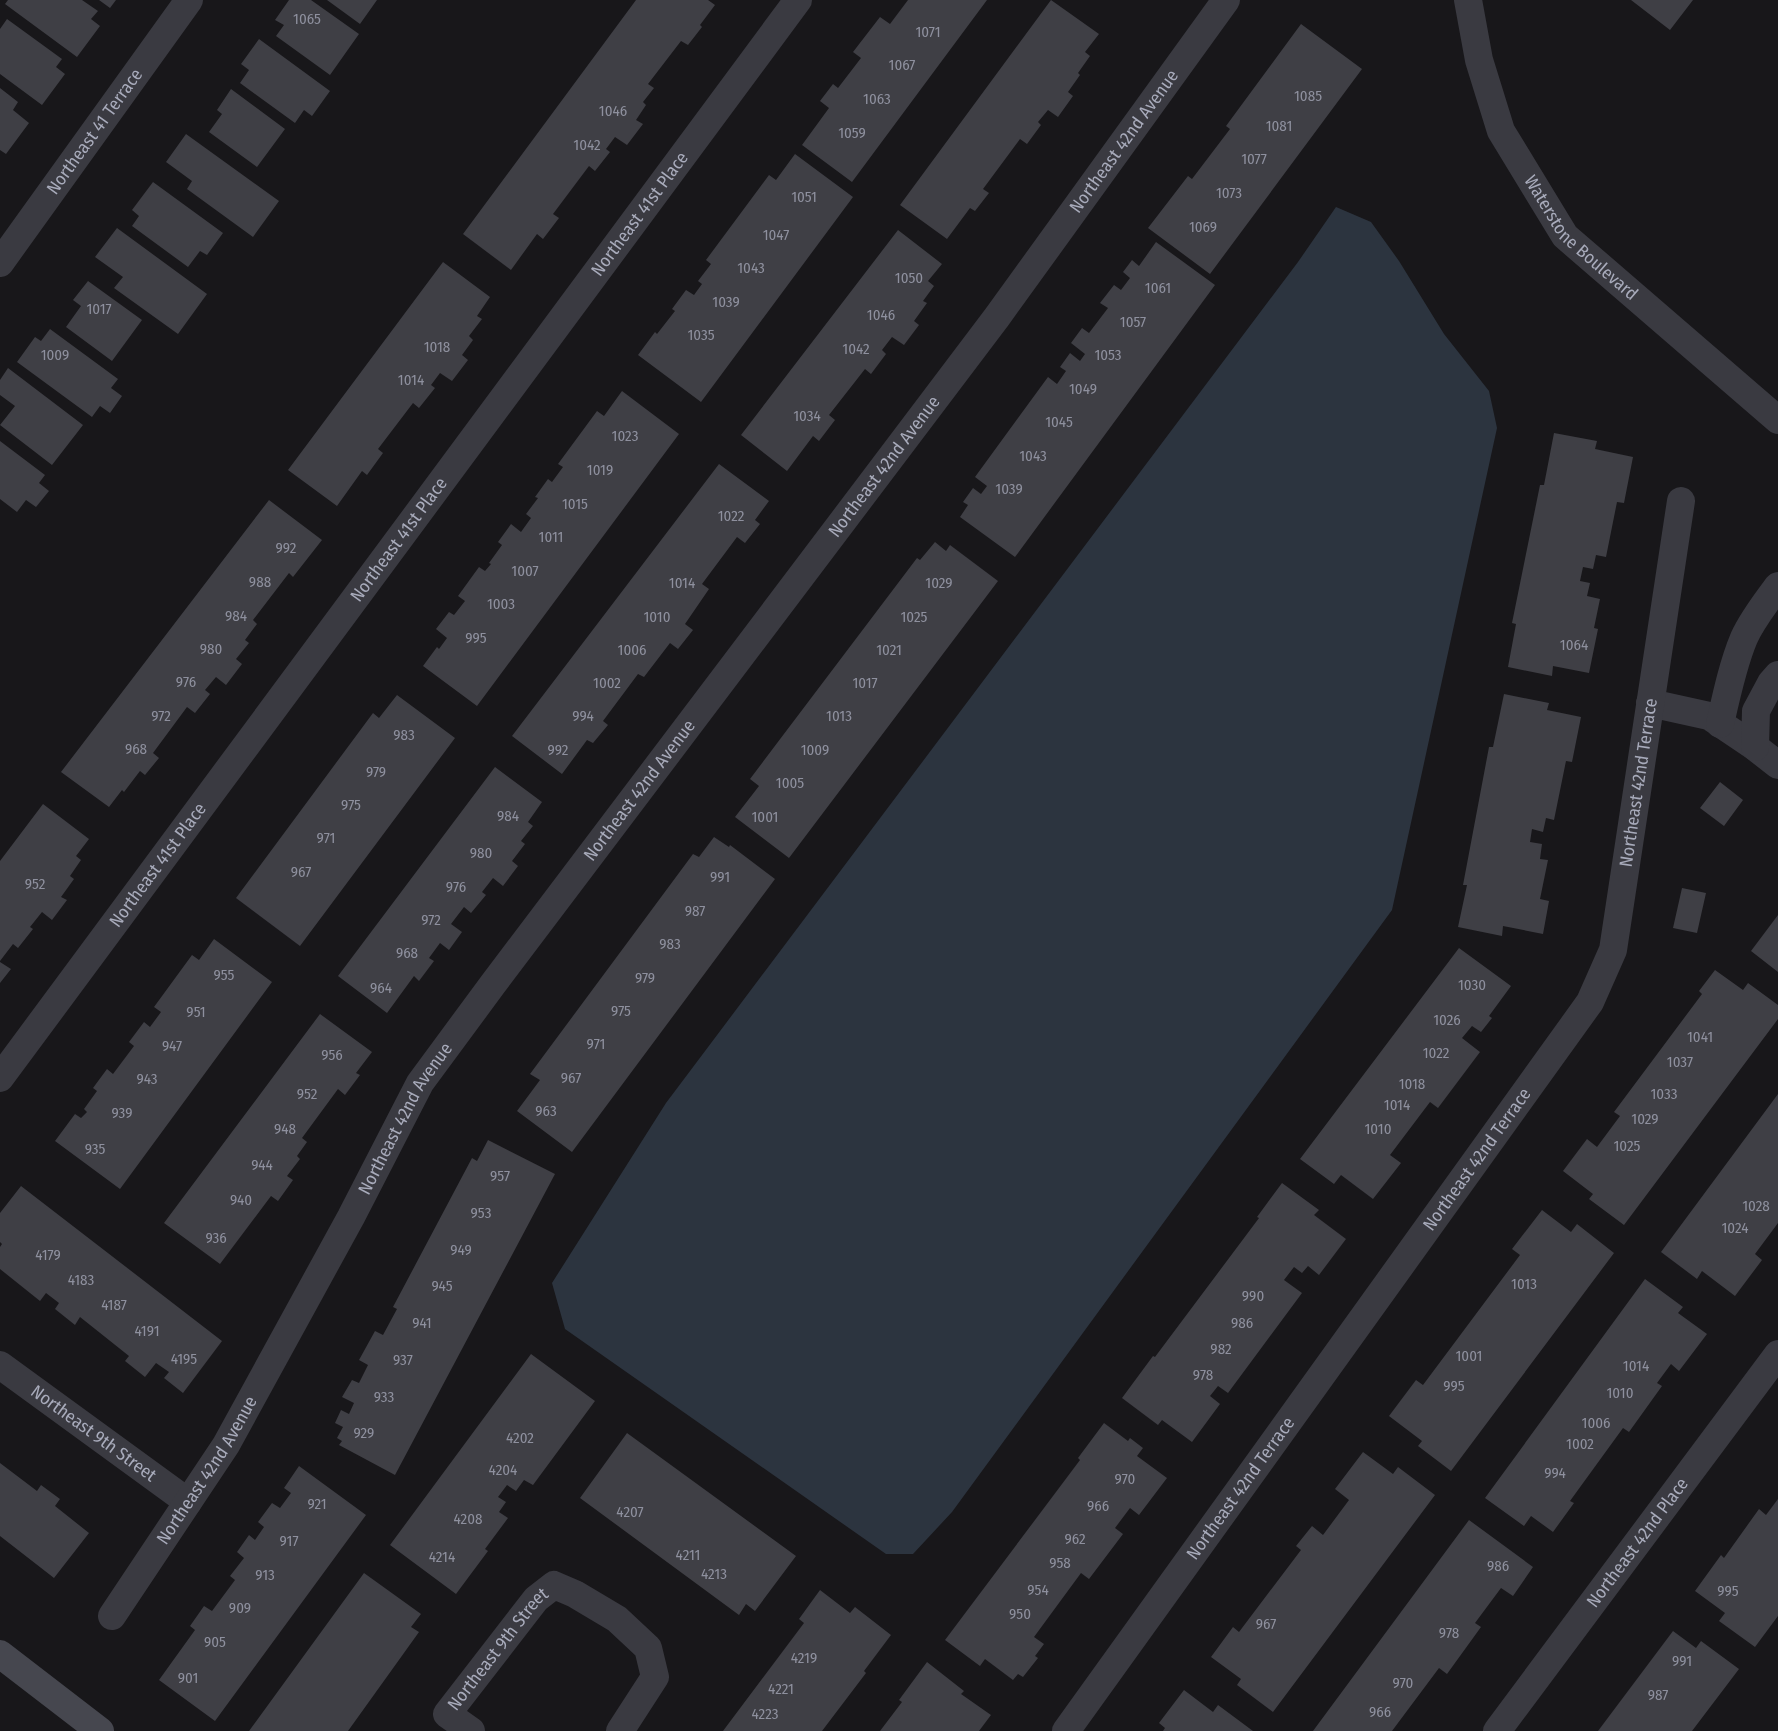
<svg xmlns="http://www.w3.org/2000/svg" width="1778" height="1731" viewBox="0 0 1778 1731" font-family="'Fira Sans Condensed',sans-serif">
  <rect width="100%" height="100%" fill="#18171a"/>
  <!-- water -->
  <path fill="#2c343f" d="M 1336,207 L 1371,222 L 1399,261 L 1444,334 L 1489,391 L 1497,428 L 1392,910 L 952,1512 L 913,1554 L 886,1554 L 565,1329 L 552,1283 L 666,1103 L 1298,262 Z"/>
  <!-- building -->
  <path fill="#3f3f45" d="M 8,0 L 82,0 L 98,11 L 91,19 L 100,26 L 77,57 L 5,4 Z
    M 99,0 L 116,0 L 110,8 Z
    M 289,0 L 311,0 L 359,34 L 330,75 L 276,36 L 284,25 L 275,20 Z
    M 327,0 L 377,0 L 360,24 Z
    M 636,0 L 708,0 L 715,5 L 700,25 L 702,27 L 688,45 L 681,41 L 648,84 L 654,88 L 643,102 L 646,105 L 636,120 L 643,124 L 627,145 L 615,137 L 606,149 L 610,152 L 595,171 L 589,166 L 553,214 L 559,218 L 543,239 L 537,234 L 511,270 L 463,234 Z
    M 908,0 L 987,0 L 852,182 L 802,145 L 829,108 L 820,101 L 833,84 L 838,88 L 861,58 L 853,52 L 880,17 L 890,24 Z
    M 1051,0 L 1099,34 L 1085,52 L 1090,56 L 1078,73 L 1080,75 L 1068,92 L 1073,96 L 1058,117 L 1048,110 L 1038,122 L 1041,125 L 1027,144 L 1020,139 L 983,189 L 989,193 L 975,211 L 970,208 L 947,239 L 900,205 Z
    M 1631,0 L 1693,0 L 1670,30 Z
    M 7,19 L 62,59 L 56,67 L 65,74 L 42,105 L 0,74 L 0,29 Z
    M 1301,24 L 1362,69 L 1210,274 L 1148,228 L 1188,176 L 1192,179 L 1230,129 L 1226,126 Z
    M 259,39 L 330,91 L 312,116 L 304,110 L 295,123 L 240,83 L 249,70 L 241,64 Z
    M 0,88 L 18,102 L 13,110 L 29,123 L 6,154 L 0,150 Z
    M 231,89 L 285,129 L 257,167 L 209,132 L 222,114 L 217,110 Z
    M 186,134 L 279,201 L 253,237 L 187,189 L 192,181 L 166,162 Z
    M 795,154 L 853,197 L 701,402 L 638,355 L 655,332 L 657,334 L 675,311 L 672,309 L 686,290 L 694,295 L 702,284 L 698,281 L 711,264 L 706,260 L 769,175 L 776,180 Z
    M 153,182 L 223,233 L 207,255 L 200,251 L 188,267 L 132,226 L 139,216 L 132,210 Z
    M 117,228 L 207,294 L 178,334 L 114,288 L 123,277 L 95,257 Z
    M 898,230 L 942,264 L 928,281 L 934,286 L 923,301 L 927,303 L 914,321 L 919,325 L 904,345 L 892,337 L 882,350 L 886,354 L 871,374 L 865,369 L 829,415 L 835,420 L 819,441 L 813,436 L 787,471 L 741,435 Z
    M 1156,242 L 1215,285 L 1015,557 L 960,517 L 968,505 L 963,502 L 973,488 L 981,494 L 987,486 L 975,477 L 1048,377 L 1057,384 L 1066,371 L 1060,367 L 1070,353 L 1080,361 L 1085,354 L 1071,343 L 1082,328 L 1089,333 L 1108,308 L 1100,303 L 1114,285 L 1121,290 L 1130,278 L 1123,272 L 1132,260 L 1139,266 Z
    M 443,262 L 490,297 L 477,316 L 482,319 L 469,336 L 473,340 L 462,355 L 468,360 L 452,381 L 440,373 L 431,385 L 435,388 L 419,408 L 413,403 L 378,449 L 383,453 L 367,475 L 362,471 L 337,506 L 288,470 Z
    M 88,281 L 142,320 L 112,361 L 66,327 L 81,306 L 73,300 Z
    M 50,329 L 118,379 L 111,388 L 122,396 L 110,413 L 100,406 L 92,417 L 17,362 L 35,337 L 41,341 Z
    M 8,368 L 83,425 L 52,465 L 0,425 L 15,406 L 0,395 L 0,380 Z
    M 622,391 L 679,434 L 477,706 L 423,666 L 437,647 L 439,649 L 447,638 L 436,629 L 449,612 L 454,615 L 465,601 L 458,596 L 479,567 L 485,571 L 491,564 L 489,563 L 502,545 L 498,542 L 511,524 L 521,532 L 531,518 L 526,514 L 538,498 L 535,497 L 548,479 L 552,482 L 563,467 L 558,464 L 597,411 L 604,416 Z
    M 1554,433 L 1597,441 L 1595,449 L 1633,457 L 1624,503 L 1617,502 L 1606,557 L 1596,555 L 1593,569 L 1583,567 L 1580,581 L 1590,583 L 1587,596 L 1600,599 L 1594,628 L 1598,629 L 1589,673 L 1553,666 L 1552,676 L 1508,667 L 1516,624 L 1512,623 L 1540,485 L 1544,485 Z
    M 0,441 L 45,475 L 39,483 L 49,491 L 36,507 L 26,500 L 17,512 L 0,499 Z
    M 719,464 L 769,501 L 755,520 L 760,524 L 745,543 L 737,537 L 702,584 L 709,589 L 685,624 L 693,630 L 678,649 L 670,643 L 644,677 L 638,674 L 603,721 L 608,725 L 593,743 L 587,740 L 562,774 L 512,736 Z
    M 269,500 L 322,540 L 293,577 L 289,573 L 253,620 L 257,624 L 245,640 L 249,643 L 236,659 L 242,664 L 226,685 L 216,677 L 205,690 L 210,694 L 195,713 L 187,707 L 153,753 L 159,758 L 145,775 L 140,771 L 124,792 L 122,790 L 109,807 L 61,772 Z
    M 935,542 L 946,551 L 950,545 L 998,581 L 789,858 L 735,817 L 759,786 L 750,779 L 917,558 L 920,560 Z
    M 1504,694 L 1549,703 L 1547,710 L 1581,717 L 1572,762 L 1566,761 L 1554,820 L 1546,818 L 1543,832 L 1532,829 L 1530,842 L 1542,844 L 1540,859 L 1548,860 L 1540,899 L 1549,901 L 1543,934 L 1503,926 L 1502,936 L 1458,927 L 1467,885 L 1463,885 L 1489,747 L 1493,747 Z
    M 397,695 L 455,738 L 300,946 L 236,898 L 373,713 L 379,718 Z
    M 495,767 L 542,802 L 528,822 L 533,826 L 521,841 L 525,844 L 512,861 L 518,866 L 503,886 L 493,878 L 482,892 L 486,895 L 471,913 L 464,907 L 451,924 L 462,932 L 449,950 L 440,943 L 429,958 L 434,961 L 419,981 L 414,976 L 387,1013 L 338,976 Z
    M 1720,782 L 1743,800 L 1724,826 L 1700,808 Z
    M 43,804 L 89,839 L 76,856 L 81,860 L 70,876 L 74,879 L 61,897 L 67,900 L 52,920 L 42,912 L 30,927 L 33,929 L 18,948 L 13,944 L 0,961 L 0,861 Z
    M 714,837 L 729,847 L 730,845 L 775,879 L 572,1152 L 517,1111 L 540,1080 L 530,1074 L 693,854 L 699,857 Z
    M 1682,888 L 1706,893 L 1697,933 L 1673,928 Z
    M 1778,915 L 1778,972 L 1751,951 Z
    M 214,939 L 272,982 L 120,1189 L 55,1141 L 75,1114 L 81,1118 L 87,1112 L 84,1109 L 97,1091 L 93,1088 L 107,1069 L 113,1074 L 134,1046 L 129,1042 L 144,1022 L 150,1027 L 161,1012 L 154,1007 L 192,955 L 199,960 Z
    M 1459,948 L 1511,986 L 1489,1016 L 1492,1018 L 1481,1032 L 1472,1026 L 1462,1038 L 1480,1052 L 1438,1108 L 1430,1102 L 1390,1155 L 1401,1163 L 1373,1199 L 1341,1175 L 1334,1184 L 1300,1159 Z
    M 0,962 L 11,969 L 0,983 Z
    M 1715,970 L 1743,990 L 1748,983 L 1778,1005 L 1778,1019 L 1624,1225 L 1589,1199 L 1593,1194 L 1563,1171 L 1587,1139 L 1597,1147 L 1620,1116 L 1614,1112 L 1702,994 L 1699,991 Z
    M 320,1014 L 372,1052 L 356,1073 L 360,1075 L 345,1095 L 338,1089 L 302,1138 L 307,1142 L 297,1156 L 300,1159 L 287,1176 L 293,1180 L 278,1201 L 271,1196 L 220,1264 L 164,1223 Z
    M 1778,1094 L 1778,1223 L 1755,1254 L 1762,1260 L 1735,1296 L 1702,1271 L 1697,1279 L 1661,1252 Z
    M 488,1140 L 555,1174 L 395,1475 L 339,1445 L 342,1441 L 337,1438 L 343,1427 L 335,1423 L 341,1410 L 349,1414 L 354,1403 L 342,1397 L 352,1380 L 359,1383 L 368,1365 L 359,1360 L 375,1331 L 383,1335 L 397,1309 L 393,1307 L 472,1158 L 477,1161 Z
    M 1282,1183 L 1319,1210 L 1314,1215 L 1346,1239 L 1319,1275 L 1308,1266 L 1302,1273 L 1294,1267 L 1284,1280 L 1302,1293 L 1228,1393 L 1218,1386 L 1210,1396 L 1220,1404 L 1192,1442 L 1162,1420 L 1158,1425 L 1122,1398 L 1153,1356 L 1155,1357 L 1259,1218 L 1257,1217 Z
    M 21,1186 L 222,1341 L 183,1393 L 164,1378 L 169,1372 L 156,1363 L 145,1377 L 125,1361 L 129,1356 L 80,1317 L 75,1325 L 55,1309 L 59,1303 L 46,1293 L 40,1301 L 0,1269 L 0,1247 L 2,1244 L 0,1242 L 0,1213 Z
    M 1542,1210 L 1571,1232 L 1577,1224 L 1614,1253 L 1451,1471 L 1418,1446 L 1422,1441 L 1389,1416 L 1416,1380 L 1423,1385 L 1520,1255 L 1512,1249 Z
    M 1645,1279 L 1683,1307 L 1678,1313 L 1707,1334 L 1679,1371 L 1671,1364 L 1657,1383 L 1662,1386 L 1629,1432 L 1623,1428 L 1570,1501 L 1574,1503 L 1553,1532 L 1531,1516 L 1524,1526 L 1485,1498 Z
    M 531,1354 L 595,1401 L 533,1485 L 524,1480 L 516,1491 L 507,1485 L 498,1497 L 506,1502 L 499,1512 L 508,1518 L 485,1549 L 488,1551 L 456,1594 L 390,1545 Z
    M 1104,1423 L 1128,1441 L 1130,1438 L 1143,1448 L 1137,1456 L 1167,1478 L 1139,1515 L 1130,1508 L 1115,1528 L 1123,1534 L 1089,1579 L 1081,1573 L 1034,1637 L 1044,1644 L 1035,1656 L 1038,1658 L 1023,1677 L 1018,1674 L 1013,1680 L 985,1659 L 980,1666 L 945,1640 L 1080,1460 L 1078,1458 Z
    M 627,1433 L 796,1556 L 755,1611 L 746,1604 L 739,1615 L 580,1498 Z
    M 1363,1452 L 1393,1474 L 1398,1467 L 1435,1495 L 1273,1712 L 1237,1685 L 1241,1679 L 1211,1657 L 1233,1627 L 1239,1632 L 1301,1550 L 1296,1546 L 1312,1526 L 1323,1535 L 1349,1500 L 1335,1489 Z
    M 0,1463 L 37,1491 L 41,1485 L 60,1499 L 55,1506 L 89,1533 L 54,1578 L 0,1536 Z
    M 299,1466 L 366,1515 L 215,1721 L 159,1680 L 195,1630 L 190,1626 L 204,1606 L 212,1611 L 235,1580 L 230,1576 L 244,1558 L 237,1552 L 249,1535 L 255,1540 L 264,1527 L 258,1522 L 272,1503 L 280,1508 L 291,1493 L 284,1488 Z
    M 1778,1499 L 1778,1616 L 1755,1647 L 1719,1621 L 1725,1613 L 1695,1591 L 1721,1555 L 1724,1558 L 1759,1509 L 1766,1515 Z
    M 1469,1520 L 1533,1567 L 1513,1596 L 1501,1588 L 1475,1623 L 1481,1627 L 1447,1674 L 1439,1668 L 1392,1731 L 1313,1731 Z
    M 364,1573 L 421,1614 L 411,1627 L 419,1632 L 348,1731 L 249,1731 Z
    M 820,1590 L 850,1613 L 855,1607 L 891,1635 L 864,1671 L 866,1673 L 822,1731 L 723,1731 L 804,1623 L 799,1619 Z
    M 1673,1631 L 1696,1648 L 1701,1641 L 1739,1669 L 1692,1731 L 1598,1731 Z
    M 927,1662 L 964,1691 L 961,1694 L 991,1715 L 979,1731 L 880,1731 L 902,1702 L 899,1700 Z
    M 1184,1690 L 1213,1712 L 1218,1705 L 1253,1731 L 1163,1731 L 1165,1728 L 1159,1723 Z"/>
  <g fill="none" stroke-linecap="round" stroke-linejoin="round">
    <!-- minor -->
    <g stroke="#3a3a41" stroke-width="28">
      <path id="s1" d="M 1468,0 L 1479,60 L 1501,131 L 1565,236 L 1778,420"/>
      <path id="s2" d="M 0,263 L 189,0"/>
      <path d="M 1650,703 L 1709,716 L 1755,747 L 1778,765"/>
      <path d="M 1720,724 C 1726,697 1733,664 1744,638 C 1752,620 1766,602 1778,586"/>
      <path d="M 1755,747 L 1756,711 L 1771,683 L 1778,675"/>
      <path id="s3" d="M 0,1078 L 798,0"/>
      <path id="s4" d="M 0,1365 L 188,1502"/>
      <path id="s5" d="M 112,1616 L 226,1445 L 351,1217 L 420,1083 L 493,984 L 997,317 L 1226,0"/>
      <path id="s6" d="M 471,1731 L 447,1714 L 536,1599 L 554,1585 L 575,1594 L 617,1619 L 648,1648 L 655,1677 L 620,1731"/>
      <path id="s7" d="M 1066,1731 L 1590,1002 L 1613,950 L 1681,501"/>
      <path id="s8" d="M 1497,1731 L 1778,1354"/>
    </g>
    <!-- secondary -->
    <path stroke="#46474f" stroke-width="28" d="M 0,1654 L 100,1731"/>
  </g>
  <g text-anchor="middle" stroke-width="4" stroke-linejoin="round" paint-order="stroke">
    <!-- number labels -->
    <g font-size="15" fill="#8e909e">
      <text x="307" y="24">1065</text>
      <text x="928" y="37">1071</text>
      <text x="902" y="70">1067</text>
      <text x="1308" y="101">1085</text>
      <text x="877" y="104">1063</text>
      <text x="613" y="116">1046</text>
      <text x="1279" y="131">1081</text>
      <text x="852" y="138">1059</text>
      <text x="587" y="150">1042</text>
      <text x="1254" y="164">1077</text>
      <text x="1229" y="198">1073</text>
      <text x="804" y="202">1051</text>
      <text x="1203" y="232">1069</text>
      <text x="776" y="240">1047</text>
      <text x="751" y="273">1043</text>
      <text x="909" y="283">1050</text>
      <text x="1158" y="293">1061</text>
      <text x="726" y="307">1039</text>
      <text x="99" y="314">1017</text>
      <text x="881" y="320">1046</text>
      <text x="1133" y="327">1057</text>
      <text x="701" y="340">1035</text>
      <text x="437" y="352">1018</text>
      <text x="856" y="354">1042</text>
      <text x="55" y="360">1009</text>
      <text x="1108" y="360">1053</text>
      <text x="411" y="385">1014</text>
      <text x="1083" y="394">1049</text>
      <text x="807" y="421">1034</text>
      <text x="1059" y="427">1045</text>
      <text x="625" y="441">1023</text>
      <text x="1033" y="461">1043</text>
      <text x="600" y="475">1019</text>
      <text x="1009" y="494">1039</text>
      <text x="575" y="509">1015</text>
      <text x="731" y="521">1022</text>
      <text x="551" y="542">1011</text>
      <text x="286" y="553">992</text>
      <text x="525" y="576">1007</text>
      <text x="260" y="587">988</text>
      <text x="682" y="588">1014</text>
      <text x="939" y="588">1029</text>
      <text x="501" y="609">1003</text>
      <text x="236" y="621">984</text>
      <text x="657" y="622">1010</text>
      <text x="914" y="622">1025</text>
      <text x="476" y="643">995</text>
      <text x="1574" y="650">1064</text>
      <text x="211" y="654">980</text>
      <text x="632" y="655">1006</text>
      <text x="889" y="655">1021</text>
      <text x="186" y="687">976</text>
      <text x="607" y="688">1002</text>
      <text x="865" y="688">1017</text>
      <text x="161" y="721">972</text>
      <text x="583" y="721">994</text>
      <text x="839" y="721">1013</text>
      <text x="404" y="740">983</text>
      <text x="136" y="754">968</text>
      <text x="558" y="755">992</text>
      <text x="815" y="755">1009</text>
      <text x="376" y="777">979</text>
      <text x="790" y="788">1005</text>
      <text x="351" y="810">975</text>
      <text x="508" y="821">984</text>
      <text x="765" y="822">1001</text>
      <text x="326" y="843">971</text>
      <text x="481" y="858">980</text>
      <text x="301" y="877">967</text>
      <text x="720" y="882">991</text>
      <text x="35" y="889">952</text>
      <text x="456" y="892">976</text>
      <text x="695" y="916">987</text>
      <text x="431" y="925">972</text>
      <text x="670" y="949">983</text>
      <text x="407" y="958">968</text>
      <text x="224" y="980">955</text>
      <text x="645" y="983">979</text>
      <text x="1472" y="990">1030</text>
      <text x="381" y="993">964</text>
      <text x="621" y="1016">975</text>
      <text x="196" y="1017">951</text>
      <text x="1447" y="1025">1026</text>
      <text x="1700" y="1042">1041</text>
      <text x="596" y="1049">971</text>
      <text x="172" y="1051">947</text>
      <text x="1436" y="1058">1022</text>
      <text x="332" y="1060">956</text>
      <text x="1680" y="1067">1037</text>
      <text x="571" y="1083">967</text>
      <text x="147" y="1084">943</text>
      <text x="1412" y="1089">1018</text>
      <text x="307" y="1099">952</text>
      <text x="1664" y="1099">1033</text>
      <text x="1397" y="1110">1014</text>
      <text x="546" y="1116">963</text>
      <text x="122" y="1118">939</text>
      <text x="1645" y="1124">1029</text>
      <text x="285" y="1134">948</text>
      <text x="1378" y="1134">1010</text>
      <text x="1627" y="1151">1025</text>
      <text x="95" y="1154">935</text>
      <text x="262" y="1170">944</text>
      <text x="500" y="1181">957</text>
      <text x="241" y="1205">940</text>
      <text x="1756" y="1211">1028</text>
      <text x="481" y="1218">953</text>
      <text x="1735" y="1233">1024</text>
      <text x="216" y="1243">936</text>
      <text x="461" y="1255">949</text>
      <text x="48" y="1260">4179</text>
      <text x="81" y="1285">4183</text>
      <text x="1524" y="1289">1013</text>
      <text x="442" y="1291">945</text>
      <text x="1253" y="1301">990</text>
      <text x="114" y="1310">4187</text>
      <text x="422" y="1328">941</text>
      <text x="1242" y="1328">986</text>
      <text x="147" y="1336">4191</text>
      <text x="1221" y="1354">982</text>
      <text x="1469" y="1361">1001</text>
      <text x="184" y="1364">4195</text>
      <text x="403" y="1365">937</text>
      <text x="1636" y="1371">1014</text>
      <text x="1203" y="1380">978</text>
      <text x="1454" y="1391">995</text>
      <text x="1620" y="1398">1010</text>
      <text x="384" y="1402">933</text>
      <text x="1596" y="1428">1006</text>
      <text x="364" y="1438">929</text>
      <text x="520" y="1443">4202</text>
      <text x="1580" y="1449">1002</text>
      <text x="503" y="1475">4204</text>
      <text x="1555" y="1478">994</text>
      <text x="1125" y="1484">970</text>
      <text x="317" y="1509">921</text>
      <text x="1098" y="1511">966</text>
      <text x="630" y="1517">4207</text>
      <text x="468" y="1524">4208</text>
      <text x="1075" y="1544">962</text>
      <text x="289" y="1546">917</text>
      <text x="688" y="1560">4211</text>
      <text x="442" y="1562">4214</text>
      <text x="1060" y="1568">958</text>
      <text x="1498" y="1571">986</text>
      <text x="714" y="1579">4213</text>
      <text x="265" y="1580">913</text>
      <text x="1038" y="1595">954</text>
      <text x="1728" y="1596">995</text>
      <text x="240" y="1613">909</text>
      <text x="1020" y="1619">950</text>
      <text x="1266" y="1629">967</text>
      <text x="1449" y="1638">978</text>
      <text x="215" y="1647">905</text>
      <text x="804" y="1663">4219</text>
      <text x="1682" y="1666">991</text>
      <text x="188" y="1683">901</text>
      <text x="1403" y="1688">970</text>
      <text x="781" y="1694">4221</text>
      <text x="1658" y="1700">987</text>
      <text x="1380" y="1717">966</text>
      <text x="765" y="1719">4223</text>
    </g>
    <!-- street labels -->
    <g font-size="18" fill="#a8abbb" stroke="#131215">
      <text dy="6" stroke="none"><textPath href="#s2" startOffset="162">Northeast 41 Terrace</textPath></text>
      <text dy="6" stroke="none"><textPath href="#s5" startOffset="1792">Northeast 42nd Avenue</textPath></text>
      <text dy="6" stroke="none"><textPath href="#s3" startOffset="1075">Northeast 41st Place</textPath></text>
      <text dy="6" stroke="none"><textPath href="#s1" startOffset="270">Waterstone Boulevard</textPath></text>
      <text dy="6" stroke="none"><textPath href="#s5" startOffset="1388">Northeast 42nd Avenue</textPath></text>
      <text dy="6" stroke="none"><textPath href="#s3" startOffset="670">Northeast 41st Place</textPath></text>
      <text dy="6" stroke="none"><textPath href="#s7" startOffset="1124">Northeast 42nd Terrace</textPath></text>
      <text dy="6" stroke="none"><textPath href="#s5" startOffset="982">Northeast 42nd Avenue</textPath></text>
      <text dy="6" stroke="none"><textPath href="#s3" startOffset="265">Northeast 41st Place</textPath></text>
      <text dy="6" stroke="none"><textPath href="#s5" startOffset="578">Northeast 42nd Avenue</textPath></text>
      <text dy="6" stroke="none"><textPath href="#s7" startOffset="704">Northeast 42nd Terrace</textPath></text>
      <text dy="6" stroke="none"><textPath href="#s4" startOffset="116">Northeast 9th Street</textPath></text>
      <text dy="6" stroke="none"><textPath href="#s5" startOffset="174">Northeast 42nd Avenue</textPath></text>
      <text dy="6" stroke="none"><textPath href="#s7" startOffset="299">Northeast 42nd Terrace</textPath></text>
      <text dy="6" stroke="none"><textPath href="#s8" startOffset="235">Northeast 42nd Place</textPath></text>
      <text dy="6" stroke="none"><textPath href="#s6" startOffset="112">Northeast 9th Street</textPath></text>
    </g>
  </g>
</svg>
